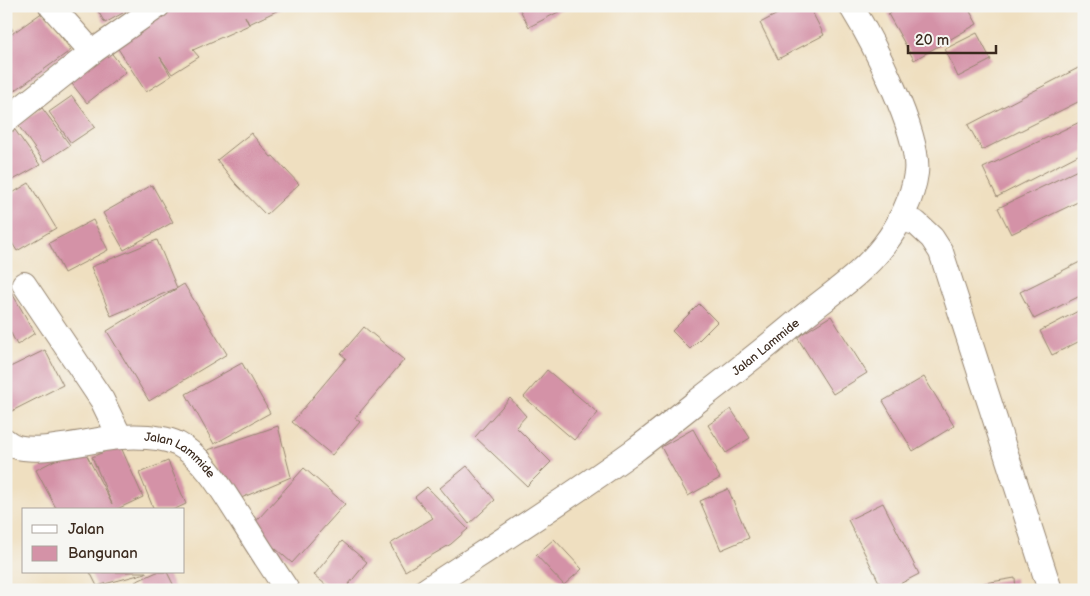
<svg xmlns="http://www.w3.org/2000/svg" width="1090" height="596" viewBox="0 0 1090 596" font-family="'Balsamiq Sans',sans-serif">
  <rect width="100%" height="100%" fill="#f6f6f2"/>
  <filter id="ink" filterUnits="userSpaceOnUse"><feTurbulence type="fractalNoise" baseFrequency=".02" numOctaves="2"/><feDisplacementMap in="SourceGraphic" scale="10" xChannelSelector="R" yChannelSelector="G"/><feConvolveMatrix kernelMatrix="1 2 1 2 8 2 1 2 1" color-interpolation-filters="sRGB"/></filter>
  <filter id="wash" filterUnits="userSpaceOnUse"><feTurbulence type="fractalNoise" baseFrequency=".0096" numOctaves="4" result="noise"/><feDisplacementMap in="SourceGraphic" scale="20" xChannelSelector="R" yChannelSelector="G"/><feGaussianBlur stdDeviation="1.12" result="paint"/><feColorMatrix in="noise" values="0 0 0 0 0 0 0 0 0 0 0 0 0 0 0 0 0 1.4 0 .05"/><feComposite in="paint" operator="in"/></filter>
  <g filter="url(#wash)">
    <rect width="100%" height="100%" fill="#efdfc0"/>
    <g id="blocks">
      <!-- building -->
      <path fill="#d492a7" d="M 95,6 L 129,6 L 130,9 L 105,23 Z
        M 175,6 L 287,6 L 249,24 L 245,16 L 249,25 L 193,50 L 199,57 L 172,74 L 160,57 L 171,76 L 146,92 L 115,44 L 161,12 Z
        M 518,6 L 570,6 L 529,27 Z
        M 793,6 L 809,6 L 824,35 L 778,59 L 760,23 Z
        M 902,6 L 967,6 L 977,24 L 914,60 L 888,14 Z
        M 43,12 L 71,50 L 6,97 L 6,74 L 10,78 L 6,73 L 6,38 Z
        M 6,21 L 13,30 L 6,36 Z
        M 977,33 L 991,60 L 958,77 L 945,49 Z
        M 109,50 L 126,72 L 87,103 L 69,80 Z
        M 1084,65 L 1084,99 L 982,150 L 968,125 Z
        M 72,96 L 95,127 L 71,143 L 49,112 Z
        M 42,108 L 70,145 L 44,162 L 18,125 Z
        M 1084,120 L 1084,152 L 997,197 L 983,168 Z
        M 15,130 L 40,165 L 6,184 L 6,135 Z
        M 251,133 L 271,157 L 273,156 L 299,184 L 266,215 L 236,184 L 217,160 Z
        M 1084,167 L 1084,199 L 1011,234 L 998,208 Z
        M 29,183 L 56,228 L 17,251 L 6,233 L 6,197 Z
        M 152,185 L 173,222 L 124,250 L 103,213 Z
        M 93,220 L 108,250 L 64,273 L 49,243 Z
        M 157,240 L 177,288 L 111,316 L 91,267 Z
        M 1084,260 L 1084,294 L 1034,319 L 1020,292 Z
        M 184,284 L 227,354 L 149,401 L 107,331 Z
        M 9,288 L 35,333 L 17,345 L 6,323 L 6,290 Z
        M 699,304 L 717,322 L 690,349 L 672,331 Z
        M 1084,308 L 1084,339 L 1052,355 L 1040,331 Z
        M 831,316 L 867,373 L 833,394 L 797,337 Z
        M 364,327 L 404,360 L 355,418 L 360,422 L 332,455 L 292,422 L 346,358 L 341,354 Z
        M 45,350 L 63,385 L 6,414 L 6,369 Z
        M 242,363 L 270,413 L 214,444 L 186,394 Z
        M 547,370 L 598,413 L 574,440 L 524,397 Z
        M 924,377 L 954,426 L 913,451 L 883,401 Z
        M 510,398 L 526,416 L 516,427 L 551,462 L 527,486 L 475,437 Z
        M 731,409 L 750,438 L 726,453 L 708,425 Z
        M 278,426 L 291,477 L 234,501 L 208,450 Z
        M 693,429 L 720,478 L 688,496 L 661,447 Z
        M 120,445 L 143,497 L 115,510 L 57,510 L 36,470 L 82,446 L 112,504 L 92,457 Z
        M 168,461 L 186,504 L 173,510 L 154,510 L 139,473 Z
        M 467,466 L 495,500 L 469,524 L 440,488 Z
        M 304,468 L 345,504 L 292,563 L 251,527 Z
        M 427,487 L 468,529 L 451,544 L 405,571 L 390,544 L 433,518 L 415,497 Z
        M 728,489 L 749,538 L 721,550 L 700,501 Z
        M 883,503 L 919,574 L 888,590 L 883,590 L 848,520 Z
        M 554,539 L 582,569 L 564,585 L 536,555 Z
        M 342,541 L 367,562 L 344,590 L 332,590 L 314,575 Z
        M 90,572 L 146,572 L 146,573 L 97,586 Z
        M 157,572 L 167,572 L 176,590 L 139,590 L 135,582 Z
        M 1015,578 L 1016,590 L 979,590 L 979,584 Z"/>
    </g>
  </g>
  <g filter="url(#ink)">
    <use href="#blocks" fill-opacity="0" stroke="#95846f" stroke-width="1"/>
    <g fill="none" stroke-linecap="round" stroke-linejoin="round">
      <!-- street casing -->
      <g stroke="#95846f" stroke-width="26">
        <g id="street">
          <path d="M 51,6 L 92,52"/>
          <path d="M 6,120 L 92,52 L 158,6"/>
          <path d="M 900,219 L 916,223 L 932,238 L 941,252 L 1050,590"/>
          <path d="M 24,284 L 102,400 L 120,437"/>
          <path id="s1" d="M 6,441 C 25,460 95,438 121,437 C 139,436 161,436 178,444 C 205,458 225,495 241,519 C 256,543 271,566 287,590"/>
          <path id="s2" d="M 426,590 C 496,544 567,499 635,450 C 655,435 675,419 695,403 C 728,377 761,352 793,325 C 823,299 860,277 884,245 C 899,226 913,197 916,173 C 921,135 872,40 851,6"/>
        </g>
      </g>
      <!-- street -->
      <use href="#street" stroke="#fff" stroke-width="24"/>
    </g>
  </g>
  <g text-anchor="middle" stroke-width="4" stroke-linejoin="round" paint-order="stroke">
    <!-- street labels -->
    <g font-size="12" fill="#3b2a1e" stroke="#f6f6f2">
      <text dy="4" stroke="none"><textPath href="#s2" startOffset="418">Jalan Lammide</textPath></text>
      <text dy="4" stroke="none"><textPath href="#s1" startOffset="182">Jalan Lammide</textPath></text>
    </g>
  </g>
  <!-- margin -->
  <rect width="1090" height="596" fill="none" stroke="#f6f6f2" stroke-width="25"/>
  <!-- legend -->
  <rect x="22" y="508" width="162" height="65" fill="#f6f6f2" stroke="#aba49d"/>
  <rect x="32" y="525" width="25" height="8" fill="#ffffff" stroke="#aba49d"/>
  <text x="68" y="534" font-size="15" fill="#3b2a1e">Jalan</text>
  <rect x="32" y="546" width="25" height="15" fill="#d492a7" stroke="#aba49d"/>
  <text x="68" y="558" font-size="15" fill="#3b2a1e">Bangunan</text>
  <!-- scale -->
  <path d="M908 45v8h88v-8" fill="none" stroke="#3b2a1e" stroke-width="2.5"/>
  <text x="915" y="45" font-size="15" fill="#3b2a1e" stroke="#f6f6f2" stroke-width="4" paint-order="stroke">20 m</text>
</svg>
